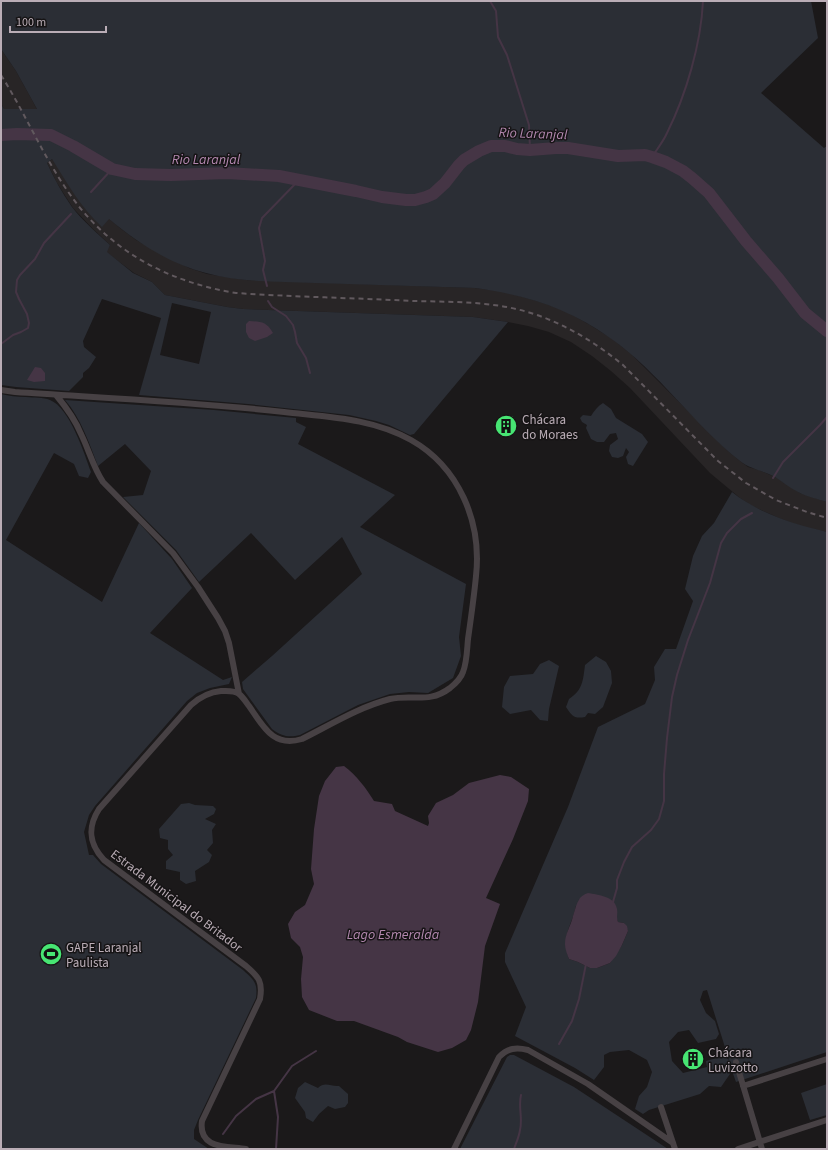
<svg xmlns="http://www.w3.org/2000/svg" width="828" height="1150" viewBox="0 0 828 1150" font-family="'Source Sans 3',sans-serif">
  <rect width="100%" height="100%" fill="#1b191a"/>
  <!-- built -->
  <path fill="#282526" d="M 1,49 L 16,71 L 37,109 L 4,109 L 1,104 Z
    M 52,159 L 95,207 L 120,228 L 136,240 L 189,268 L 207,274 L 246,280 L 475,288 L 500,291 L 523,297 L 547,304 L 569,313 L 590,325 L 611,338 L 630,353 L 728,451 L 740,461 L 748,467 L 759,470 L 777,478 L 800,493 L 827,502 L 827,532 L 803,527 L 779,518 L 752,506 L 740,498 L 710,473 L 630,388 L 611,371 L 592,356 L 571,342 L 549,332 L 528,326 L 508,322 L 473,317 L 243,309 L 227,307 L 165,295 L 152,282 L 134,273 L 106,252 L 110,245 L 93,229 L 73,208 L 57,183 L 47,163 Z"/>
  <!-- green -->
  <path fill="#2b2e35" fill-rule="evenodd" d="M 1,1 L 811,1 L 818,38 L 761,93 L 824,148 L 827,146 L 827,502 C 818,499 807,497 798,492 C 790,488 783,482 775,477 C 764,471 750,469 740,461 C 693,424 659,372 610,338 C 569,308 526,295 475,288 C 422,286 368,285 315,283 C 279,281 241,283 206,273 C 170,264 138,243 109,219 L 102,227 C 81,208 67,183 52,159 L 47,163 C 54,178 62,193 72,207 C 83,221 97,233 110,245 L 107,252 L 133,273 L 152,282 L 165,295 L 227,307 L 243,309 L 473,317 L 508,322 L 414,434 L 410,435 L 389,425 L 376,421 L 349,415 L 248,404 L 139,395 L 161,318 L 102,299 L 83,341 L 84,347 L 96,357 L 89,368 L 83,373 L 83,377 L 69,391 L 16,387 L 1,385 L 1,104 L 4,109 L 37,109 L 16,71 L 1,49 ZM 172,303 L 211,312 L 199,364 L 160,355 Z
    M 1,394 C 9,396 17,397 26,397 C 34,398 43,397 50,400 C 70,408 84,453 91,472 L 88,478 L 79,476 L 74,464 L 54,453 L 6,540 L 102,602 L 139,523 L 172,559 L 192,588 L 150,633 L 223,680 L 232,677 L 229,684 L 210,688 L 197,693 L 187,701 L 95,806 L 89,815 L 84,832 L 89,855 L 93,855 L 101,864 L 243,970 C 254,980 258,983 256,998 L 198,1120 L 194,1130 L 194,1139 L 209,1149 L 1,1149 Z
    M 65,400 L 214,410 L 296,418 L 296,422 L 306,427 L 298,444 L 395,495 L 360,527 L 466,584 L 459,637 L 461,656 L 453,678 L 428,693 L 409,692 L 390,694 L 358,705 L 300,735 C 289,738 281,736 272,729 L 243,689 L 242,682 L 272,656 L 362,574 L 342,537 L 295,580 L 251,533 L 199,582 L 176,550 L 123,497 L 143,495 L 151,471 L 125,444 L 98,466 C 89,443 81,418 65,400 Z
    M 603,403 L 611,409 L 616,418 L 642,434 L 648,442 L 633,466 L 628,464 L 626,457 L 629,452 L 626,448 L 623,456 L 618,458 L 612,457 L 609,451 L 610,445 L 618,439 L 616,433 L 610,434 L 604,442 L 597,442 L 591,439 L 586,428 L 587,425 L 582,422 L 580,418 L 583,415 L 591,416 C 594,411 598,406 603,403 Z
    M 732,492 C 760,514 793,524 827,532 L 827,1052 L 736,1082 L 732,1071 L 721,1087 L 709,1086 L 700,1094 L 649,1110 L 643,1114 L 635,1109 L 639,1096 L 647,1087 L 652,1072 L 647,1060 L 629,1050 L 610,1052 L 604,1055 L 604,1067 L 594,1080 L 575,1068 L 515,1036 L 526,1007 L 505,962 L 505,953 L 568,807 L 598,727 L 645,704 L 655,680 L 654,667 L 665,649 L 676,649 L 693,601 L 685,589 L 693,556 L 702,536 L 714,523 ZM 576,906 L 617,909 L 616,916 L 618,922 L 624,923 L 628,931 L 622,945 L 610,963 L 597,968 L 590,968 L 578,962 L 569,959 C 561,935 571,928 576,906 ZM 707,990 L 729,1060 L 724,1056 L 706,1061 L 707,1067 L 683,1073 L 672,1061 L 669,1042 L 678,1032 L 689,1030 L 698,1043 L 716,1039 L 719,1034 L 715,1021 L 706,1013 L 700,1000 L 703,991 Z
    M 596,656 L 606,662 L 611,671 L 612,683 L 603,707 L 595,714 L 588,713 L 585,717 C 574,719 572,716 566,707 L 569,699 C 583,690 583,680 585,665 Z
    M 549,660 L 559,666 L 549,709 L 548,721 L 540,720 L 531,710 L 510,714 L 502,707 L 504,687 L 510,676 L 533,674 L 540,664 Z
    M 189,803 L 195,805 L 213,806 L 216,809 L 214,814 L 205,819 L 216,824 L 212,830 L 213,843 L 207,850 L 212,855 L 209,862 L 195,871 L 196,881 L 186,884 L 180,880 L 180,872 L 166,869 L 166,861 L 173,855 L 168,849 L 168,840 L 160,838 L 159,829 L 181,804 Z
    M 510,1055 L 514,1055 L 574,1087 L 668,1149 L 460,1149 L 507,1057 Z
    M 305,1082 L 318,1088 C 325,1081 331,1087 339,1086 L 348,1094 L 348,1103 L 345,1107 L 335,1109 L 328,1106 L 319,1114 L 313,1122 L 306,1118 L 305,1112 L 295,1098 L 298,1088 Z
    M 827,1084 L 827,1115 L 810,1120 L 801,1093 Z"/>
  <!-- water -->
  <path fill="#453545" d="M 249,321 C 261,322 266,321 273,333 L 267,337 L 255,341 L 249,338 L 246,332 L 246,324 Z
    M 35,367 L 41,368 L 45,373 L 45,381 L 34,382 L 27,380 Z
    M 344,766 C 357,776 366,788 374,801 L 392,804 L 395,811 L 428,826 L 429,823 L 428,816 L 436,803 L 453,795 L 469,783 L 500,775 L 511,777 L 529,789 L 528,801 L 513,839 L 486,898 L 500,904 L 485,946 L 478,1002 L 471,1030 L 466,1040 L 452,1048 L 438,1052 L 407,1042 L 398,1037 L 354,1021 L 337,1021 L 309,1010 L 302,997 L 301,979 L 303,957 L 300,947 L 291,938 L 288,924 L 295,912 L 305,905 L 314,884 L 311,869 L 314,829 L 319,796 L 325,781 L 336,767 Z
    M 588,893 C 598,895 615,896 617,909 C 618,915 616,915 618,922 L 624,923 L 627,926 L 628,931 L 622,945 L 616,956 L 610,963 L 597,968 L 590,968 L 578,962 L 569,959 C 567,954 565,949 565,944 C 565,933 571,926 573,916 C 575,910 576,904 580,898 C 582,896 584,894 588,893 Z"/>
  <g fill="none" stroke-linecap="round" stroke-linejoin="round">
    <!-- stream -->
    <path stroke="#453545" stroke-width="2" d="M 490,1 L 496,11 L 498,37 L 507,55 L 529,125 L 530,150
      M 652,157 C 657,149 663,142 667,133 C 686,95 701,44 703,1
      M 91,192 L 112,169
      M 267,286 L 263,270 L 265,261 L 259,228 L 262,218 L 300,179
      M 268,301 L 272,307 L 286,316 L 293,325 L 295,332 L 297,343 L 306,358 L 310,373
      M 1,344 L 13,335 L 21,332 L 28,328 L 29,323 L 27,314 L 19,299 L 16,292 L 17,280 L 20,275 L 35,259 L 44,243 L 71,214
      M 773,478 L 783,462 L 820,425 L 827,417
      M 613,902 L 617,888 L 617,880 L 624,862 L 632,847 L 651,830 L 659,819 L 664,801 L 664,774 L 667,738 L 672,697 L 677,675 L 688,640 L 710,583 L 721,543 L 727,533 L 741,519 L 752,513
      M 559,1044 L 572,1021 L 579,999 L 586,964
      M 274,1091 L 278,1117 L 276,1149
      M 223,1134 L 236,1116 L 256,1099 L 274,1091 L 292,1066 L 316,1051
      M 514,1149 C 516,1143 519,1137 520,1130 C 523,1118 518,1107 521,1095"/>
    <!-- river -->
    <path stroke="#453545" stroke-width="12" d="M 1,135 L 17,134 L 51,135 L 73,146 L 112,169 L 135,174 L 171,175 L 227,173 L 279,176 L 356,191 L 382,197 L 406,200 L 415,200 L 426,197 L 433,194 L 445,183 L 459,165 L 464,160 L 479,151 L 491,146 L 505,146 L 517,149 L 530,150 L 556,148 L 568,148 L 618,156 L 645,155 L 652,157 L 666,162 L 683,171 L 692,178 L 709,193 L 746,241 L 778,278 L 805,313 L 827,331"/>
    <!-- minor -->
    <path stroke="#474144" stroke-width="6" d="M 1,390 L 15,392 C 105,398 195,402 284,412 C 327,417 372,418 411,440 C 459,467 482,522 476,576 C 474,597 471,618 468,639 C 467,649 467,662 463,672 C 461,678 455,684 450,688 C 429,704 413,694 390,699 C 359,707 330,725 302,739 C 273,748 263,726 249,706 C 246,702 243,697 239,694 C 234,690 227,691 221,691 C 209,692 200,697 191,705 L 99,809 C 87,828 89,844 104,860 L 246,966 C 259,977 263,982 260,999 L 202,1121 C 198,1149 226,1146 246,1149
      M 56,395 C 66,407 75,419 81,434 C 89,450 93,467 103,482 L 173,553 L 198,587 L 218,618 L 225,631 L 229,643 L 239,694
      M 736,1062 L 762,1149
      M 743,1086 L 827,1059
      M 661,1107 L 675,1149
      M 454,1149 L 499,1057 C 508,1048 516,1047 528,1050 L 588,1084 L 673,1143
      M 738,1149 L 827,1120"/>
    <!-- rail -->
    <path stroke="#61595e" stroke-width="2" stroke-dasharray="5 4" stroke-linecap="butt" d="M 1,75 C 25,113 43,156 69,193 C 109,251 168,282 236,293 C 295,297 355,298 414,301 C 454,302 495,301 534,314 C 567,325 596,343 623,365 L 718,461 L 746,483 L 776,500 L 807,512 L 827,518"/>
  </g>
  <!-- icons -->
  <defs>
    <g id="building-disc" transform="scale(1.15)"><circle r="9.5" fill="#47e573" stroke="#161415"/><path d="M-4-6H4V6H1V3H-1V6H-4ZM-2.5-4.3h1.7v1.8h-1.7ZM.8-4.3h1.7v1.8H.8ZM-2.5-1h1.7V.8h-1.7ZM.8-1h1.7V.8H.8Z" fill="#111"/></g>
    <g id="stadium-disc" transform="scale(1.15)"><circle r="9.5" fill="#47e573" stroke="#161415"/><path d="M0-5a6.5 5 0 1 0 0 10a6.5 5 0 1 0 0-10ZM-3.5-1.8h7v3.6h-7Z" fill="#111"/></g>
  </defs>
  <g fill-rule="evenodd">
    <use href="#building-disc" x="506" y="426"/>
    <use href="#stadium-disc" x="51" y="954"/>
    <use href="#building-disc" x="693" y="1059"/>
  </g>
  <g text-anchor="middle" stroke-width="3" stroke-linejoin="round" paint-order="stroke">
    <!-- poi labels -->
    <g font-size="13" fill="#baadb6" stroke="#161415" text-anchor="start">
      <text x="522" y="424">Chácara<tspan x="522" dy="15">do Moraes</tspan></text>
      <text x="66" y="952">GAPE Laranjal<tspan x="66" dy="15">Paulista</tspan></text>
      <text x="708" y="1057">Chácara<tspan x="708" dy="15">Luvizotto</tspan></text>
    </g>
    <!-- street labels -->
    <g font-size="13" fill="#baadb6" stroke="#161415">
      <text transform="translate(177 900) rotate(37)" y="5">Estrada Municipal do Britador</text>
    </g>
    <!-- water labels -->
    <g font-size="14" font-style="italic" fill="#b287ae" stroke="#161415">
      <text transform="translate(533 133) rotate(2)" y="5">Rio Laranjal</text>
      <text x="206" y="164">Rio Laranjal</text>
      <text x="393" y="939">Lago Esmeralda</text>
    </g>
  </g>
  <!-- border -->
  <rect width="828" height="1150" fill="none" stroke="#baadb6" stroke-width="4"/>
  <!-- scale -->
  <path d="M10 26v6h96v-6" fill="none" stroke="#baadb6" stroke-width="2"/>
  <text x="16" y="26" font-size="12" fill="#baadb6" stroke="#161415" stroke-width="3" paint-order="stroke">100 m</text>
</svg>
